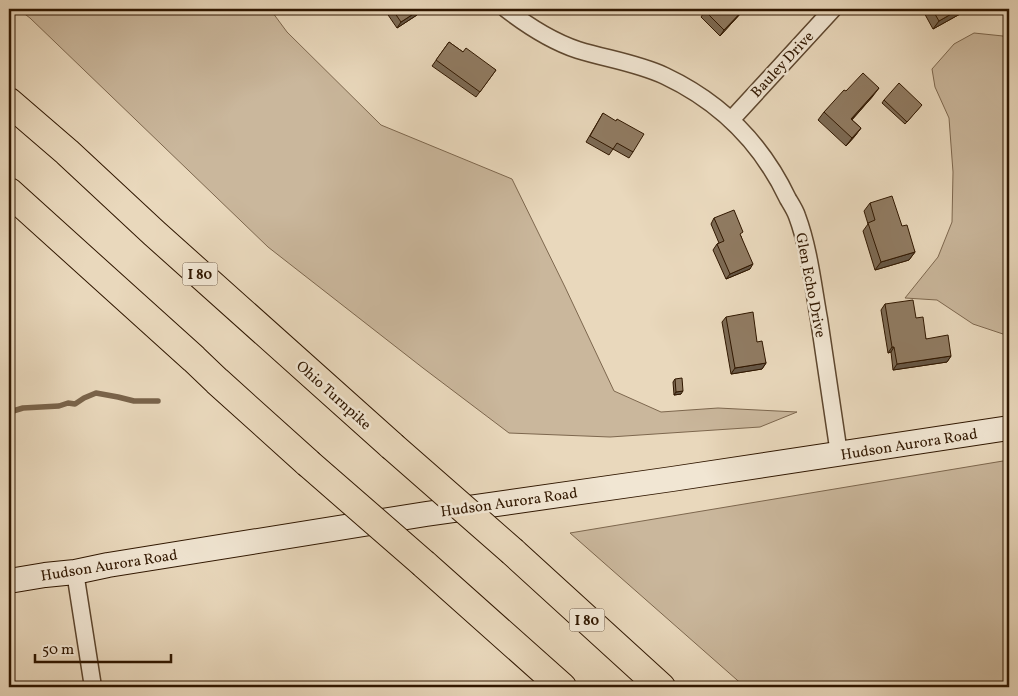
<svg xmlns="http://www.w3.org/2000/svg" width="1018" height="696" viewBox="0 0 1018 696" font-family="Vollkorn,serif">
  <rect width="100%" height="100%" fill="#e9d8bc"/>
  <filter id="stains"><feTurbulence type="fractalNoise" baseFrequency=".004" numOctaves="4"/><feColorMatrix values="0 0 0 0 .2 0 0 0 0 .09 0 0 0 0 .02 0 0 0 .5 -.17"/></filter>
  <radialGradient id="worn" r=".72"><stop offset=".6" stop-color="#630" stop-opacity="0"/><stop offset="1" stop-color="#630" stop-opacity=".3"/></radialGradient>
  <!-- green -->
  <path fill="#cab79c" stroke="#7d674e" d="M 18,9 L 270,9 L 287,32 L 381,125 L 512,179 L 565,287 L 614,391 L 661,412 L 718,408 L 797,412 L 760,427 L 610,437 L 509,433 L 423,368 L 268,247 L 30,18 Z
    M 974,33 L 1003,36 L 1009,47 L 1009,336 L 973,324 L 937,300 L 905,298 L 938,257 L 952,222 L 953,172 L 949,118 L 935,87 L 932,69 L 954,44 Z
    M 1009,460 L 1009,687 L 745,687 L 570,533 Z"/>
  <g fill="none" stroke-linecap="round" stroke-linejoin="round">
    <!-- stream -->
    <path stroke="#79634a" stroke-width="5.5" d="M 9,410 L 13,411 L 23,408 L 59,406 L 68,403 L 75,404 L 84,398 L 96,393 L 118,397 L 134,401 L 158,401"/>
    <!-- street casing -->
    <g stroke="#5e472f" stroke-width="19">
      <path id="street" d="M 506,9 C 528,26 551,41 578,50 C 607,59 637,63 665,76 C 720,102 762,144 788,199 C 791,204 795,210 797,216 C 809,248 813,286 819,319 C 826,364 832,409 839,454
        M 731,120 L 833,9
        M 75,572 L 93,687"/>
    </g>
    <!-- secondary casing -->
    <g stroke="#301700" stroke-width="26">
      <path id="secondary" d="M 9,581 L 45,575 L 75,572 L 108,565 L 426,514 L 672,479 L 1009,428"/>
    </g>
    <!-- highway casing -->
    <g stroke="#301700" stroke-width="30">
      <path id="highway" d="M 9,102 L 67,152 L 154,233 L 392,446
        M 9,192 L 194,359 L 217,381 L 308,463
        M 513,552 L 661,687
        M 424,564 L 562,687"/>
    </g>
    <!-- street -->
    <use href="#street" stroke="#f1e6d3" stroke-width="16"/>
    <!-- secondary -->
    <use href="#secondary" stroke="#f1e6d3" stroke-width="24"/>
    <!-- highway -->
    <use href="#highway" stroke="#e9d8bc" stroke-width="28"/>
    <!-- highway-bridge casing -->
    <g stroke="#301700" stroke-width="30" stroke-linecap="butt">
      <path id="highway-bridge" d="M 392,446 L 513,552
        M 308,463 L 424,564"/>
    </g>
    <!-- highway-bridge -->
    <use href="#highway-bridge" stroke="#e9d8bc" stroke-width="28"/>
  </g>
  <!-- wall -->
  <path fill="#7c6a54" stroke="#301700" d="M 384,9 L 421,9 L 417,15 L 397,28 Z
    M 745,9 L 741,13 L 720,36 L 701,17 L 705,11 Z
    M 922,9 L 969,9 L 933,29 Z
    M 449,42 L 463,52 L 496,70 L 476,97 L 432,66 Z
    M 846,91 L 873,96 L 852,120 L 861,128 L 855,136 L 846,146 L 818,120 L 824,112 Z
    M 884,100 L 920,107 L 905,124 L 882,103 Z
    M 603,113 L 633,152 L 629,158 L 613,149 L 609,155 L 586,142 Z
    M 870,203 L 902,226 L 915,252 L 909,260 L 875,270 L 863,231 L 868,224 L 864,211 Z
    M 714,218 L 741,236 L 750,269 L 726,279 L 713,250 L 717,244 L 719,243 L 711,224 Z
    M 885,304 L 916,318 L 926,339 L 951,356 L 947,362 L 893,370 L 891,352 L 888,353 L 881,310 Z
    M 726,317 L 757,342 L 766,363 L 762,369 L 731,374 L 722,322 Z
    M 675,379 L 681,394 L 674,395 L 673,382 Z"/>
  <!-- shaded-wall -->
  <path fill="#655645" stroke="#301700" d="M 421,9 L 417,15 L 397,28 L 401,22 Z
    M 745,9 L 741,13 L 720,36 L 724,30 Z
    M 960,9 L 969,9 L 933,29 L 939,21 Z
    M 879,88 L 873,96 L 845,127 L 851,119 Z
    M 861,128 L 855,136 L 846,146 L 852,138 Z
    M 915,252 L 909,260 L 875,270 L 881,262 Z
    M 753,264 L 750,269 L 726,279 L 730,274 Z
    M 892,347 L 894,347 L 891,352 L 888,353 Z
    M 951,356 L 947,362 L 893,370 L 897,364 Z
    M 766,363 L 762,369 L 731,374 L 735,368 Z
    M 683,391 L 681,394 L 674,395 L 676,392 Z"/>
  <!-- building -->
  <path fill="#907b62" stroke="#301700" d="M 392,9 L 421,9 L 401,22 Z
    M 707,9 L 744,9 L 724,30 L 705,11 Z
    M 932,9 L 960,9 L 939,21 Z
    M 449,42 L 463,52 L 466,48 L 496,70 L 480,92 L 436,60 Z
    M 863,73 L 879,88 L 851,119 L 861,128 L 852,138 L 824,112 L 844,90 L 846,91 Z
    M 899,83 L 922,105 L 907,122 L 884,100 Z
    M 603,113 L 616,121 L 617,119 L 644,134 L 633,152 L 617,143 L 613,149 L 590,136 Z
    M 892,196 L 902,226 L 907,225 L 915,252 L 881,262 L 868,223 L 875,220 L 870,203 Z
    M 734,210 L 743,232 L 740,234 L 753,264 L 730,274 L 717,244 L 724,241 L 714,218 Z
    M 913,300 L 916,318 L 923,317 L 926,339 L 948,335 L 951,356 L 897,364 L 894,347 L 892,347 L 885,304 Z
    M 753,312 L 757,342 L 762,341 L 766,363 L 735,368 L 726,317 Z
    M 682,378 L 683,391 L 676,392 L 675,379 Z"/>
  <g text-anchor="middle" stroke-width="5" stroke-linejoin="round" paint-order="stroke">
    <!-- shield labels -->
    <g fill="#f1e6d3" stroke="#6a553f" stroke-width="1">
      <rect x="182.5" y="262.5" width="35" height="23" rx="4"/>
      <rect x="569.5" y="608.5" width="35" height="23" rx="4"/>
    </g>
    <g font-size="14" font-weight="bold" fill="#301700">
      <text x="200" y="279">I 80</text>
      <text x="587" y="625">I 80</text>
    </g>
    <!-- street labels -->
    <g font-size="15" fill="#301700" stroke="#f1e6d3">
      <text transform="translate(782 64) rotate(-47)" y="5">Bauley Drive</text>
      <text transform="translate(811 285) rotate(79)" y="5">Glen Echo Drive</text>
      <text transform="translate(334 395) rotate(42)" y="5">Ohio Turnpike</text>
      <text transform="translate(909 444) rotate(-9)" y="5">Hudson Aurora Road</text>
      <text transform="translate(509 502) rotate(-8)" y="5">Hudson Aurora Road</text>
      <text transform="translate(109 565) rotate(-9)" y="5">Hudson Aurora Road</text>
    </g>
  </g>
  <!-- margin -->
  <rect width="1018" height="696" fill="none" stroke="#e9d8bc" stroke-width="30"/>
  <rect x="10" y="10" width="998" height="676" fill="none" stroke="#301700" stroke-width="2.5"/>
  <rect x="15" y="15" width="988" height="666" fill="none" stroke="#301700"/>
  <!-- scale -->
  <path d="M35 654v8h136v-8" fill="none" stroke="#301700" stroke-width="2.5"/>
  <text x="42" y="654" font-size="15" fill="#301700" stroke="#f1e6d3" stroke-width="4" paint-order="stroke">50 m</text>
  <rect width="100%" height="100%" filter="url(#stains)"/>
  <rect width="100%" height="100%" fill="url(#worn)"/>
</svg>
